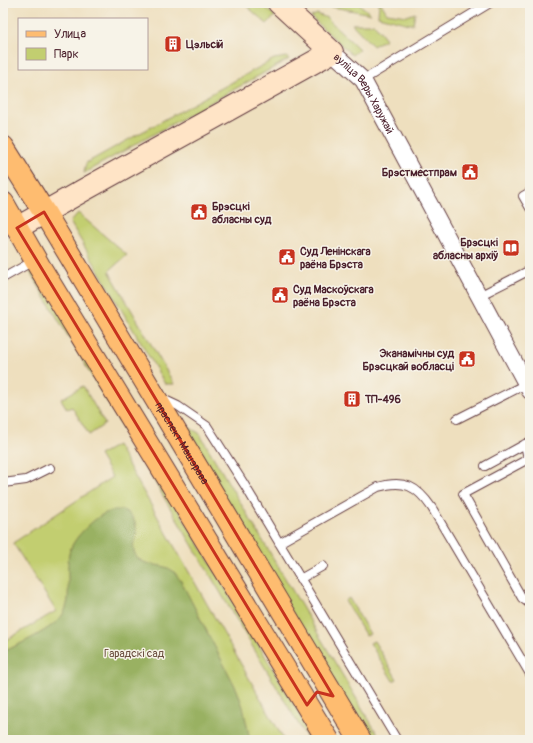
<svg xmlns="http://www.w3.org/2000/svg" width="533" height="743" viewBox="0 0 533 743" font-family="Pangolin,sans-serif">
  <rect width="100%" height="100%" fill="#f7f3e8"/>
  <filter id="ink" filterUnits="userSpaceOnUse"><feTurbulence type="fractalNoise" baseFrequency=".025" numOctaves="2"/><feDisplacementMap in="SourceGraphic" scale="8" xChannelSelector="R" yChannelSelector="G"/><feConvolveMatrix kernelMatrix="1 2 1 2 8 2 1 2 1" color-interpolation-filters="sRGB"/></filter>
  <filter id="wash" filterUnits="userSpaceOnUse"><feTurbulence type="fractalNoise" baseFrequency=".012" numOctaves="4" result="noise"/><feDisplacementMap in="SourceGraphic" scale="16" xChannelSelector="R" yChannelSelector="G"/><feGaussianBlur stdDeviation="0.9" result="paint"/><feColorMatrix in="noise" values="0 0 0 0 0 0 0 0 0 0 0 0 0 0 0 0 0 1.4 0 .05"/><feComposite in="paint" operator="in"/></filter>
  <g filter="url(#wash)">
    <rect width="100%" height="100%" fill="#eedfbe"/>
    <!-- green -->
    <path fill="#c2ce70" stroke="#86764e" d="M 243,3 L 261,3 L 275,16 L 267,24 Z
      M 332,3 L 358,3 L 371,14 L 327,6 Z
      M 379,3 L 381,3 L 387,13 L 407,16 L 415,13 L 413,24 L 409,24 L 378,16 Z
      M 317,14 L 327,18 L 359,49 L 352,55 L 311,17 Z
      M 352,24 L 374,24 L 386,39 L 373,46 Z
      M 287,57 L 289,59 L 84,173 L 86,163 L 274,59 Z
      M 78,213 L 127,255 L 109,271 L 174,384 L 165,384 L 70,222 Z
      M 36,269 L 315,740 L 308,740 L 30,272 Z
      M 83,386 L 105,424 L 89,435 L 72,407 L 67,409 L 61,399 Z
      M 178,421 L 199,433 L 381,740 L 368,740 Z
      M 117,445 L 284,740 L 3,740 L 3,642 L 56,611 L 13,543 L 112,477 L 99,455 Z
      M 349,598 L 370,634 L 366,636 L 345,601 Z
      M 374,641 L 397,679 L 393,681 L 370,643 Z"/>
    <!-- forest -->
    <path fill="#99b162" stroke="#726846" d="M 114,510 C 117,510 121,510 124,511 C 133,513 138,527 136,536 C 134,544 131,545 135,554 C 142,568 161,562 173,571 C 176,573 178,578 181,581 L 237,690 L 243,707 L 250,740 L 3,740 L 3,652 C 19,644 54,629 63,614 C 70,603 68,591 68,578 C 68,569 67,556 71,548 C 75,537 91,522 100,516 C 104,513 110,512 114,510 Z"/>
  </g>
  <g filter="url(#ink)">
    <g fill="none" stroke-linecap="round" stroke-linejoin="round">
      <!-- lane casing -->
      <g stroke="#633c41" stroke-width="10">
        <path id="lane" d="M 363,80 L 490,3
          M 530,192 L 523,196 L 530,208
          M 3,278 L 35,260
          M 479,296 L 530,270
          M 161,398 L 178,406 L 207,426 L 244,484 L 397,740
          M 457,419 L 526,384
          M 525,444 L 528,459 L 463,494 L 522,598 L 530,604
          M 485,466 L 529,442
          M 3,483 L 26,480 L 50,468
          M 279,543 L 378,487 C 404,479 417,486 432,508 L 530,674
          M 300,579 L 323,566"/>
      </g>
      <!-- street casing -->
      <g stroke="#633c41" stroke-width="18">
        <g id="street">
          <path id="s1" d="M 332,52 L 363,80 L 530,391"/>
        </g>
      </g>
      <!-- secondary casing -->
      <g stroke="#633c41" stroke-width="24">
        <path id="secondary" d="M 17,228 L 82,191 L 332,52 L 279,3"/>
      </g>
      <!-- primary casing -->
      <g stroke="#633c41" stroke-width="24">
        <g id="primary">
          <path id="s2" d="M 3,147 L 44,212 L 360,740"/>
          <path d="M 3,203 L 39,266 L 328,740"/>
        </g>
      </g>
      <!-- lane -->
      <use href="#lane" stroke="#fff" stroke-width="8"/>
      <!-- street -->
      <use href="#street" stroke="#fff" stroke-width="16"/>
      <!-- secondary -->
      <use href="#secondary" stroke="#ffe4c6" stroke-width="22"/>
      <!-- primary -->
      <use href="#primary" stroke="#febc70" stroke-width="22"/>
    </g>
  </g>
  <!-- marked area -->
  <path fill="none" stroke="#c8321e" stroke-width="3" stroke-linejoin="round" d="M 44,212 L 333,696 L 317,692 L 307,705 L 17,228 Z"/>
  <!-- icons -->
  <defs>
    <g id="building-square" transform="scale(0.9)"><rect x="-9" y="-9" width="18" height="18" rx="4" fill="#c8321e" stroke="#f7f3e8"/><path d="M-4-6H4V6H1V3H-1V6H-4ZM-2.5-4.3h1.7v1.8h-1.7ZM.8-4.3h1.7v1.8H.8ZM-2.5-1h1.7V.8h-1.7ZM.8-1h1.7V.8H.8Z" fill="#fff"/></g>
    <g id="civic-square" transform="scale(0.9)"><rect x="-9" y="-9" width="18" height="18" rx="4" fill="#c8321e" stroke="#f7f3e8"/><path d="M-.6-6.5H3V-4.5H.6V-3L4-1V1h2V6H-6V1h2V-1L-.6-3ZM-1.2 2.5V6h2.4V2.5Z" fill="#fff"/></g>
    <g id="library-square" transform="scale(0.9)"><rect x="-9" y="-9" width="18" height="18" rx="4" fill="#c8321e" stroke="#f7f3e8"/><path d="M-6-4Q-3-5.5-.7-3.5V5Q-3 3-6 4ZM6-4Q3-5.5 .7-3.5V5Q3 3 6 4Z" fill="#fff"/></g>
  </defs>
  <g fill-rule="evenodd">
    <use href="#building-square" x="173" y="44"/>
    <use href="#civic-square" x="470" y="172"/>
    <use href="#civic-square" x="199" y="212"/>
    <use href="#library-square" x="511" y="248"/>
    <use href="#civic-square" x="287" y="257"/>
    <use href="#civic-square" x="280" y="295"/>
    <use href="#civic-square" x="467" y="359"/>
    <use href="#building-square" x="352" y="399"/>
  </g>
  <g text-anchor="middle" stroke-width="3" stroke-linejoin="round" paint-order="stroke">
    <!-- poi labels -->
    <g font-size="11" font-weight="bold" fill="#4a1f2b" stroke="#f7f3e8" text-anchor="start">
      <text x="186" y="48">Цэльсій</text>
      <text x="457" y="176" text-anchor="end">Брэстместпрам</text>
      <text x="212" y="210">Брэсцкі<tspan x="212" dy="13">абласны суд</tspan></text>
      <text x="498" y="246" text-anchor="end">Брэсцкі<tspan x="498" dy="13">абласны архіў</tspan></text>
      <text x="300" y="255">Суд Ленінскага<tspan x="300" dy="13">раёна Брэста</tspan></text>
      <text x="293" y="293">Суд Маскоўскага<tspan x="293" dy="13">раёна Брэста</tspan></text>
      <text x="454" y="357" text-anchor="end">Эканамічны суд<tspan x="454" dy="13">Брэсцкай вобласці</tspan></text>
      <text x="365" y="403">ТП-496</text>
    </g>
    <!-- street labels -->
    <g font-size="11" fill="#4a1f2b" stroke="#f7f3e8">
      <text dy="4" stroke="none"><textPath href="#s1" startOffset="53">вуліца Веры Харужай</textPath></text>
      <text dy="4" stroke="none"><textPath href="#s2" startOffset="346">праспект Машэрава</textPath></text>
    </g>
    <!-- park labels -->
    <g font-size="11" fill="#684b3c" stroke="#f7f3e8">
      <text x="134" y="657">Гарадскі сад</text>
    </g>
  </g>
  <!-- margin -->
  <rect width="533" height="743" fill="none" stroke="#f7f3e8" stroke-width="16"/>
  <!-- legend -->
  <rect x="18" y="18" width="130" height="52" fill="#f7f3e8" stroke="#b29e9c"/>
  <rect x="26" y="31" width="20" height="6" fill="#febc70" stroke="#b29e9c"/>
  <text x="54" y="38" font-size="12" fill="#4a1f2b">Улица</text>
  <rect x="26" y="48" width="20" height="12" fill="#c2ce70" stroke="#b29e9c"/>
  <text x="54" y="58" font-size="12" fill="#4a1f2b">Парк</text>
</svg>
